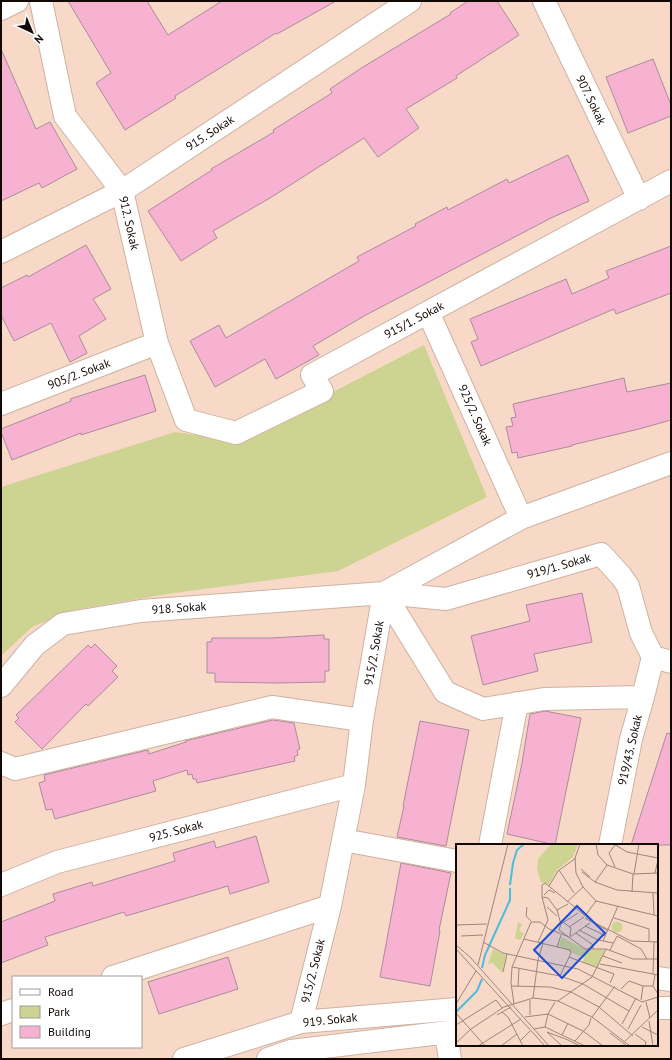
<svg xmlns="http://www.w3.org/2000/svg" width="672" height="1060" viewBox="0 0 672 1060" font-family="'PT Sans',sans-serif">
  <rect width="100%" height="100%" fill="#f8d9c8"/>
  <!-- green -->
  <path fill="#cdd391" d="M 424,345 L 487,497 L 338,571 L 167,594 L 74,610 L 32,627 L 1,656 L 1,487 L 175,432 L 238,441 Z"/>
  <!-- building -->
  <path fill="#f7b2d2" stroke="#ab8c9a" d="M 68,1 L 147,1 L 168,35 L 222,1 L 336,1 L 277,34 L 276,33 L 175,96 L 176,98 L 125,130 L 96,83 L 111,73 Z
    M 468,1 L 497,1 L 519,35 L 456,76 L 457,78 L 406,109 L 419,128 L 378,157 L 364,138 L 270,198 L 213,231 L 217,238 L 181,261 L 148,211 L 212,170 L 211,169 L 274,132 L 273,130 L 332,93 L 330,89 L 363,67 L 451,14 L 450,13 Z
    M 1,49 L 36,129 L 50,122 L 77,169 L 42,188 L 39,183 L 1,201 Z
    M 653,59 L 671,105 L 671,116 L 628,133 L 606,77 Z
    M 568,155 L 589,201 L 551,218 L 364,316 L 313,346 L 319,355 L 276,379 L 265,359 L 215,387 L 190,341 L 219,325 L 226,338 L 359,261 L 357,257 L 416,226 L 415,224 L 447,207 L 448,210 L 507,179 L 509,183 Z
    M 86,245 L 111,289 L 93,299 L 106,319 L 79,336 L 87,353 L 70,362 L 51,323 L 14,341 L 1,315 L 1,288 L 27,275 L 28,277 Z
    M 671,246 L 671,293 L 616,314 L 614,309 L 481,366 L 471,342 L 478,339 L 470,319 L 566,279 L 572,294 L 609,278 L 606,271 Z
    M 145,375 L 156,411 L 81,435 L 81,433 L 12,460 L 1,432 L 1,429 L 71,401 L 70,399 Z
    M 624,378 L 627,392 L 671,383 L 671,420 L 639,429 L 572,445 L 572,446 L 518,458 L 517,452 L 512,453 L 506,427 L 513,426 L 511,418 L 516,417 L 513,404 Z
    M 582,593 L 592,642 L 534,654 L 538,671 L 483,685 L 471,636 L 530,621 L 526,605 Z
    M 324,635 L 324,639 L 329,639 L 329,671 L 325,671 L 325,682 L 279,683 L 215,682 L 215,673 L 207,673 L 207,642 L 211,642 L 212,638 L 271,638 Z
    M 95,644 L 117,666 L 112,671 L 118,677 L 88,706 L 86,704 L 42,749 L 15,722 L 19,718 L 16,715 L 88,645 L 91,648 Z
    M 545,711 L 581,718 L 555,845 L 507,834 L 522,763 L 530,714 Z
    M 273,720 L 294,723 L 300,749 L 297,750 L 298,755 L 294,757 L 295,761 L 197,783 L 196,779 L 193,779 L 192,774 L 188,775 L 187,770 L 153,781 L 156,791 L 55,819 L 52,809 L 46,810 L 39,783 L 45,781 L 44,775 L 148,750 L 149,754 L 186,742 L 185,741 Z
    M 420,721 L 469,730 L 446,846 L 397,837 L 404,806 L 403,806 Z
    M 667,733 L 671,734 L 671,845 L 631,845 Z
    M 256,836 L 269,882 L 230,894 L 228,886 L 126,916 L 124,912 L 45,937 L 48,945 L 1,963 L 1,922 L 55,901 L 53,894 L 92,882 L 93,886 L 175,861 L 173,853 L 214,841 L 216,848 Z
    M 401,863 L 451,873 L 439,930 L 440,931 L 430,986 L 380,977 Z
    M 228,957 L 238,989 L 159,1014 L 148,982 Z"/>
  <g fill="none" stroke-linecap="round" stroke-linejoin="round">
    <!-- minor casing -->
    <g stroke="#cfb1a1" stroke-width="24">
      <path id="minor" d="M 41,1 L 65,116 L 122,191 L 157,343 L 186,420 L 236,433 L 322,391 L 312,375 L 671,181
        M 544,1 L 639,199
        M 1,9 L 17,1
        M 1,252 L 122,191 L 410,1
        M 428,312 L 521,518
        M 1,404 L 157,343
        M 384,593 L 445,692 L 483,709 L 544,699 L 643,697
        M 384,593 L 521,518 L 671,463
        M 1,686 L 35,645 L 63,624 L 141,611 L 384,593 L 446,599 L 601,554 L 621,576 L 628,586 L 641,633 L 653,657 L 671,662
        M 1,763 L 15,769 L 272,707 L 362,720
        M 343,840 L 457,861
        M 490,845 L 517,703
        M 610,845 L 631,739 L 643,697 L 653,657
        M 1,885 L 57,862 L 354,785
        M 113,977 L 330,906
        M 657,978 L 671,980
        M 657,1008 L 671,1008
        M 1,1014 L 13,1010
        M 301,1022 L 330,906 L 354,785 L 362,720 L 384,593
        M 446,1033 L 450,1059
        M 184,1059 L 301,1022 L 457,1009
        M 268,1059 L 291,1051 L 457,1031"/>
    </g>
    <!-- minor -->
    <use href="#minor" stroke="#fff" stroke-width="22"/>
  </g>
  <g text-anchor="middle" stroke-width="3" stroke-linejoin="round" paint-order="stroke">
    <!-- street labels -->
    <g font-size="12" fill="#120904" stroke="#fff">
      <text transform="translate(591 100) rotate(64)" y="4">907. Sokak</text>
      <text transform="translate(210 133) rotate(-33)" y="4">915. Sokak</text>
      <text transform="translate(129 223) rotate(77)" y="4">912. Sokak</text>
      <text transform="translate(414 320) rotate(-28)" y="4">915/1. Sokak</text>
      <text transform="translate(79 374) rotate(-21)" y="4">905/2. Sokak</text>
      <text transform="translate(475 415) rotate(66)" y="4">925/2. Sokak</text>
      <text transform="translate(559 566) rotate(-16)" y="4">919/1. Sokak</text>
      <text transform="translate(179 608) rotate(-4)" y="4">918. Sokak</text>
      <text transform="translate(374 653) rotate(-80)" y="4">915/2. Sokak</text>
      <text transform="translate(630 750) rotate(-77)" y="4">919/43. Sokak</text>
      <text transform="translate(176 831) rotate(-15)" y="4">925. Sokak</text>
      <text transform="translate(313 971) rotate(-76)" y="4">915/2. Sokak</text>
      <text transform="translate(330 1020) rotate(-6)" y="4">919. Sokak</text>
    </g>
  </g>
  <!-- overview -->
  <g transform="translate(456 844)">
    <rect width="202" height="202" fill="#f8d9c8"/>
    <path d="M 95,0 L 122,0 L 117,13 L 101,26 L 93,40 L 85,38 L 81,25 L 82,15 ZM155.5 83a5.5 5.5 0 1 1 11 0a5.5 5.5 0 1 1-11 0ZM 62,78 L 66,80 L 63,87 L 68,89 L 64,96 L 59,94 ZM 106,93 L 130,106 L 148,106 L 142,123 L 127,118 L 128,114 L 102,102 ZM 37,105 L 50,111 L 46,129 L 37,119 L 32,120 Z" fill="#cdd391"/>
    <path fill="none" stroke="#4abddd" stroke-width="2" d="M 54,41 L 57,19 L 61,6 L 68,0M 26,124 L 29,111 L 54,56 L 54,44M 0,168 L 21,147 L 26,135"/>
    <path fill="none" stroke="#9c867a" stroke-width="1" d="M 124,0 L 119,14 L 120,29 L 127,43 L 140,57 L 202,72M 140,0 L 142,11 L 151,21 L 177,30 L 202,29M 158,0 L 171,8 L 202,14M 159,1 L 153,9 L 159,23M 125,25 L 134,33M 103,26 L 118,49M 126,28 L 139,38 L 161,46 L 202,49M 199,29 L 202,16M 178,30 L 183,0M 139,38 L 151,21M 93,42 L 102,27 L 120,14M 176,48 L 177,30M 197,49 L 198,71M 88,51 L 93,46 L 99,49M 86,53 L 92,54 L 101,66 L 105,80 L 103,86 L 129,105 L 150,105 L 177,115 L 202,115M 111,58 L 127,43M 71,63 L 70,72 L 75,77M 91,63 L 101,72M 101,66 L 112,60M 129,72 L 140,57M 129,74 L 152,87M 158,74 L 193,85 L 193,97M 107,78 L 115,84 L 114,92M 105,80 L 122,69M 0,81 L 31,80M 129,82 L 150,92M 113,83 L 128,73M 123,86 L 142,96 L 157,99M 120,89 L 137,101 L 137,105M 5,92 L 27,91M 114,93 L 134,79M 68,95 L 114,106 L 115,109 L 104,132M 147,97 L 162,62M 27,98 L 47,109 L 122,125 L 186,158 L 202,153M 82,98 L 92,76 L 86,53 L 86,41 L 89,39 L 137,78 L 175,97 L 202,98M 0,101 L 14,113 L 93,202M 101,103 L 105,91M 0,105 L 89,202M 154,106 L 161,92 L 185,105 L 191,115M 147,112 L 166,119M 113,113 L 158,130 L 154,139M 144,120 L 202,131M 22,121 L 52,0M 56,123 L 104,132 L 127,140 L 173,167M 47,128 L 51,110M 197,130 L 198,98M 199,131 L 197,142 L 202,150M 55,142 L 94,143 L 115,148 L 143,163 L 177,192M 62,142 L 63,125M 165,145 L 173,137 L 187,142 L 197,142M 77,154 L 82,116 L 87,99M 74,156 L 74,171M 185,156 L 187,142M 102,157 L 136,133 L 150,105M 190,158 L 194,174M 0,160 L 20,127M 58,160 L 55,139 L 56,123 L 75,78 L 84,78 L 93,85 L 113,93M 46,168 L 52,173 L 67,202M 0,169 L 29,202M 41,171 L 55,163M 69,173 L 92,170 L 127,187 L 147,202M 136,173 L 159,142M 193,177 L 197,202M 166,180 L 180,154M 0,181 L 40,156 L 46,164M 89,183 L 92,170 L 99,158M 186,183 L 202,191M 78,185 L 89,183 L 129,202M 172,185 L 185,161M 154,189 L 171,202M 179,190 L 190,198 L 189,202M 106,191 L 112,179M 112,196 L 124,202M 64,197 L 74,187M 119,197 L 133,181 L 135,174M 169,197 L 202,166M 0,199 L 15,185 L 48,163 L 77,154 L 102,157 L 136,173 L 174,202M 22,202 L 65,175M 45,202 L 61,190M 106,202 L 91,188 L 112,196"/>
    <path fill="#1d4ed8" fill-opacity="0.15" stroke="#1d4ed8" stroke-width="2" d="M 121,62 L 149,89 L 106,134 L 78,106 Z"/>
    <rect width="202" height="202" fill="none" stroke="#120904" stroke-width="2"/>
  </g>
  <!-- border -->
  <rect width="672" height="1060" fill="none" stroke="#120904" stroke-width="4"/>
  <!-- legend -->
  <rect x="12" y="976" width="130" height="72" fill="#ffffff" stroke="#a09d9b"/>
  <rect x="20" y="989" width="20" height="6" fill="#ffffff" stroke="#a09d9b"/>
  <text x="48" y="996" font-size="12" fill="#120904">Road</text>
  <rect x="20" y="1006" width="20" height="12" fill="#cdd391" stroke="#a09d9b"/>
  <text x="48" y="1016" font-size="12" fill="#120904">Park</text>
  <rect x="20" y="1026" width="20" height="12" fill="#f7b2d2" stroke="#a09d9b"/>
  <text x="48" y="1036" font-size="12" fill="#120904">Building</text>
  <!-- north arrow -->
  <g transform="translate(32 32) rotate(136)" stroke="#ffffff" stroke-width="3" paint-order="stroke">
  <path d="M0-3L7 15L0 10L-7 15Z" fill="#120904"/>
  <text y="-6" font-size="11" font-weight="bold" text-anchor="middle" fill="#120904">N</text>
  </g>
</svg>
